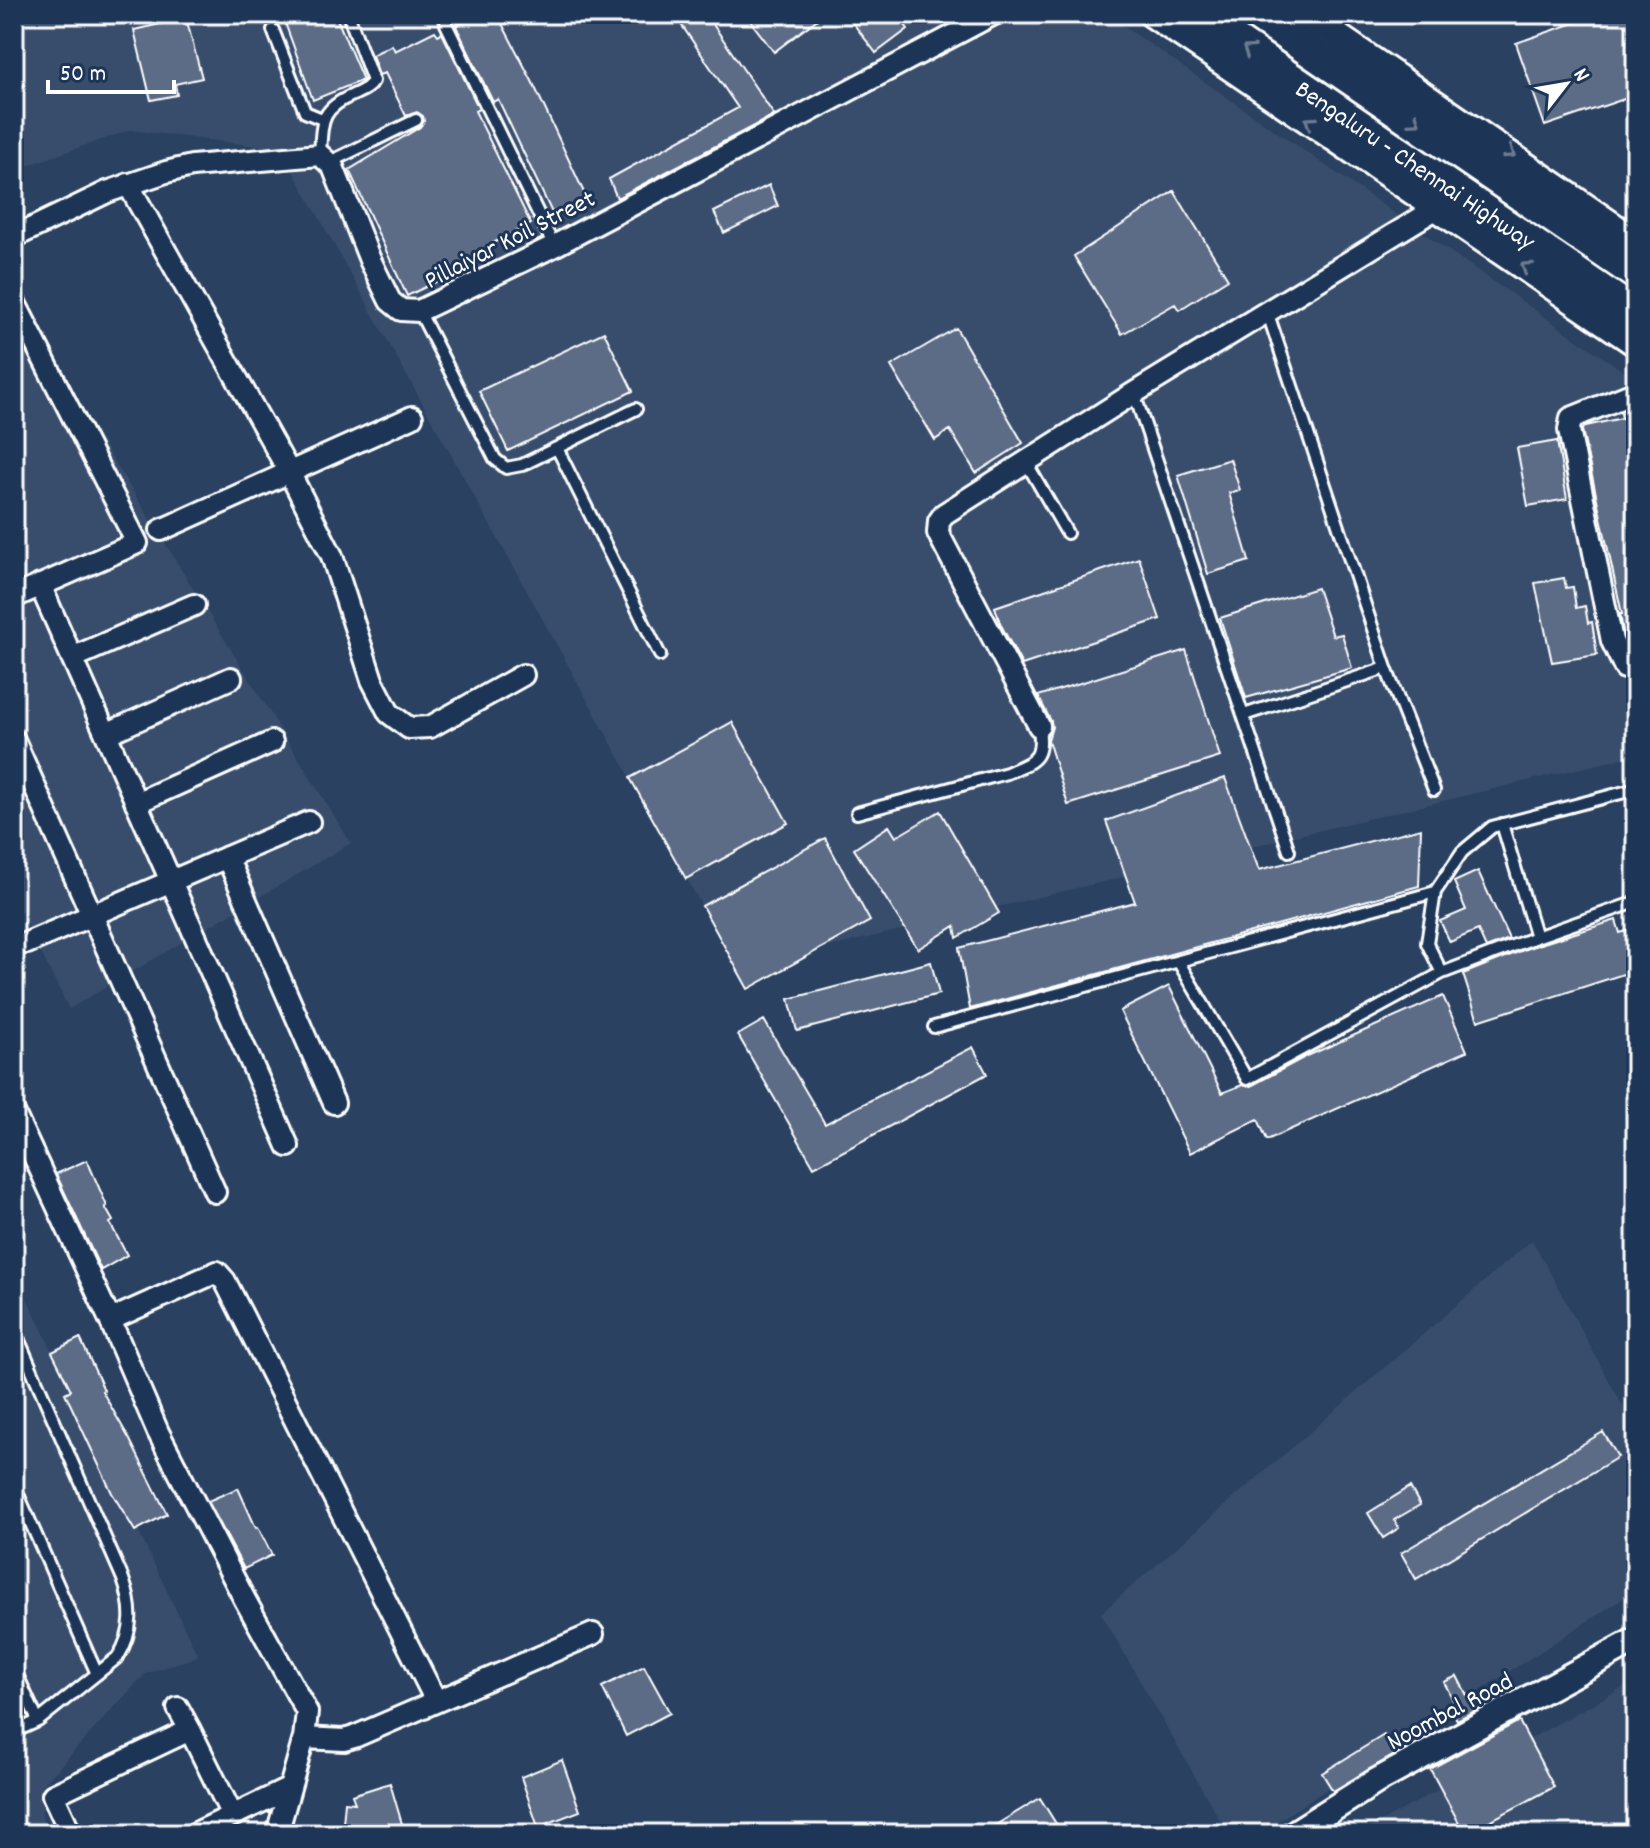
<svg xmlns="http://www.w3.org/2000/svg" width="1650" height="1848" viewBox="0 0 1650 1848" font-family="Dekko,sans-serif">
  <rect width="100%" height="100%" fill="#2a4161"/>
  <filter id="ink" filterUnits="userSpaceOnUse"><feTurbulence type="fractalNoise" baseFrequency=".0125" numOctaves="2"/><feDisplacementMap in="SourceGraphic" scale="16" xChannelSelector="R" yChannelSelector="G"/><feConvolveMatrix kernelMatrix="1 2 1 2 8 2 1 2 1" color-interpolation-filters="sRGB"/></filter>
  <g filter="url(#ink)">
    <!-- built -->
    <path fill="#394e6c" d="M 14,14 L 1106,14 L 1636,380 L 1636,755 L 737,969 L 281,149 L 130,130 L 14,170 Z
      M 14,300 L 351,843 L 69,1009 L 14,898 Z
      M 1532,1240 L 1636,1430 L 1636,1590 L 1257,1834 L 1228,1834 L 1101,1613 Z
      M 14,1271 L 198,1656 L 145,1674 L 41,1787 L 43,1834 L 14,1834 Z
      M 1636,1680 L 1636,1834 L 1359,1834 Z"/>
    <!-- building -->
    <path fill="#5b6c86" stroke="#fff" stroke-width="2" d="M 296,14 L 335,14 L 363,80 L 313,100 L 284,20 Z
      M 478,14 L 497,14 L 532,81 L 587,199 L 553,215 L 498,99 L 493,102 L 456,26 Z
      M 674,14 L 706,14 L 774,115 L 617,198 L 609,179 L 738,108 Z
      M 745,14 L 824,14 L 774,52 Z
      M 846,14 L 897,14 L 908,29 L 876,53 Z
      M 1600,14 L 1636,14 L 1636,95 L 1545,126 L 1516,43 Z
      M 186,18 L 202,78 L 175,84 L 177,95 L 151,100 L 134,30 Z
      M 435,31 L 438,35 L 442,33 L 479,109 L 475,111 L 531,224 L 487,246 L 492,255 L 407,296 L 349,170 L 420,127 L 424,121 L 423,116 L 417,112 L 406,116 L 385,73 L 379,75 L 372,55 L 392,45 L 395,51 Z
      M 769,185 L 778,206 L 724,233 L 714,212 Z
      M 1174,191 L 1228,279 L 1179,310 L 1175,304 L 1122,334 L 1074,256 Z
      M 956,328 L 1023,443 L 976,473 L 950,430 L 935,440 L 891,366 Z
      M 604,332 L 633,391 L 508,451 L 479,391 Z
      M 1636,410 L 1636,656 L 1634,656 L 1624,637 L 1620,614 L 1622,614 L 1582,430 L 1586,426 L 1622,418 L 1621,413 Z
      M 1557,441 L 1567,499 L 1528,506 L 1517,448 Z
      M 1230,459 L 1240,490 L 1229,493 L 1249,561 L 1208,574 L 1178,475 Z
      M 1139,558 L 1160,619 L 1022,665 L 1001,625 L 995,607 Z
      M 1564,578 L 1566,588 L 1573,587 L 1576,608 L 1585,606 L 1588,623 L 1592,622 L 1597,655 L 1552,662 L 1535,583 Z
      M 1317,588 L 1333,636 L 1342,634 L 1352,668 L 1246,698 L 1220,618 Z
      M 1186,650 L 1220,757 L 1068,805 L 1048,740 L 1052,727 L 1051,721 L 1038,696 Z
      M 732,722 L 788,823 L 686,879 L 630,778 Z
      M 1225,778 L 1259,870 L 1421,828 L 1419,886 L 970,1009 L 959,948 L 1135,902 L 1106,821 Z
      M 940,811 L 999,913 L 957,938 L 955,926 L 918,949 L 854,849 L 889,826 L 896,837 Z
      M 825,838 L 870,921 L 748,989 L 702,906 Z
      M 1478,871 L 1509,939 L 1486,948 L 1478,930 L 1450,942 L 1440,921 L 1466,910 L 1454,882 Z
      M 1616,920 L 1620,933 L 1636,928 L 1636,970 L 1478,1021 L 1463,974 L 1531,947 Z
      M 931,962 L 939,994 L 797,1031 L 789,999 Z
      M 1169,986 L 1222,1093 L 1242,1085 L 1251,1086 L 1305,1057 L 1443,996 L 1467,1051 L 1267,1140 L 1258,1119 L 1190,1153 L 1120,1011 Z
      M 764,1020 L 825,1124 L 973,1047 L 987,1074 L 814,1167 L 738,1035 Z
      M 87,1160 L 107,1206 L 105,1207 L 113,1221 L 110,1223 L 127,1255 L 101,1270 L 56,1174 Z
      M 80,1338 L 104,1390 L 102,1391 L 130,1440 L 167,1514 L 135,1531 L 112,1493 L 65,1393 L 71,1390 L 52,1352 Z
      M 1603,1432 L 1618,1457 L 1416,1579 L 1401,1553 Z
      M 1410,1487 L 1420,1505 L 1394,1520 L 1399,1528 L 1383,1538 L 1368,1513 Z
      M 238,1488 L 256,1528 L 258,1527 L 272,1555 L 244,1569 L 208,1501 Z
      M 644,1666 L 670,1713 L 626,1736 L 602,1687 Z
      M 1457,1676 L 1475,1711 L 1457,1720 L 1450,1707 L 1455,1704 L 1444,1682 Z
      M 1519,1721 L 1554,1787 L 1465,1834 L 1430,1769 Z
      M 1384,1735 L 1396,1754 L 1333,1791 L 1322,1773 Z
      M 562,1760 L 580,1811 L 538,1827 L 521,1777 Z
      M 390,1783 L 402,1824 L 390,1828 L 389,1834 L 342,1834 L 345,1802 L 355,1803 L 352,1795 Z
      M 1040,1798 L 1058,1827 L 1046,1834 L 981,1834 Z"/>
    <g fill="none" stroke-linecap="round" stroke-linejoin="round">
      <!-- service casing -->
      <g stroke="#fff" stroke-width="16">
        <path id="service" d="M 446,24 L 554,246
          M 273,30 L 305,112 L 322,119
          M 320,155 C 322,122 320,109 353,95 C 361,91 368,89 373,81 L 348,14
          M 330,162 L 416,120
          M 419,311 L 495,459 L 506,468 L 522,465 L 636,409
          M 1267,311 L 1386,668 L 1434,790
          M 1134,393 L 1289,851
          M 557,448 L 660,655
          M 1026,462 L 1067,533
          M 1244,715 L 1386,668
          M 857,813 L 1007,773 C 1036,760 1043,760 1039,726
          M 1502,824 L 1536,937 L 1636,902
          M 1178,961 L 1247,1079 L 1442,973 L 1536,937
          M 1442,973 L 1427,943 L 1435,892 L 1462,852 L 1492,827 L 1636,789
          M 934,1027 L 1435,892
          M 14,1329 L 123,1579 C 133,1607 134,1631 118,1657 L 38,1721 L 14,1732
          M 14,1485 L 97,1674
          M 14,1668 L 38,1721"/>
      </g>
      <!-- minor casing -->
      <g stroke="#fff" stroke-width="26">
        <path id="minor" d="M 128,184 L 287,468 L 332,556 L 372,680 L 389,713 L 409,728 L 430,727 L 523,675
          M 14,237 L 107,192 L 166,172 L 192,166 L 320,155 L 333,167 L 370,260 L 390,301 L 401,310 L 419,311 L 554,246 L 994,14
          M 14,301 L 137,543 L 14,597
          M 1636,392 L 1571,418 L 1569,430 L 1612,641 L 1625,668 L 1636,669
          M 161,530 L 412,417
          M 40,585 L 288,1146
          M 72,658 L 194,605
          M 1039,726 L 938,533 L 939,521 L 944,514 L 1134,393 L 1447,202
          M 106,734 L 231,678
          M 14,740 L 215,1192
          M 136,803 L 272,742
          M 227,857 L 334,1103
          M 27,943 L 309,822
          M 14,1113 L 110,1320 L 158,1432 L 245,1600 L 307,1712 L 304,1738 L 277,1834
          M 110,1320 L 217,1272 L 225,1281 L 436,1701
          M 178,1708 L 190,1730
          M 304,1738 L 344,1740 L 354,1737 L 593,1634
          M 71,1834 L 53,1795 L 190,1730 L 232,1815
          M 194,1834 L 290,1788"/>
      </g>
      <!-- tertiary casing -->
      <g stroke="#fff" stroke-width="30">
        <path id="tertiary" d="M 1151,14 L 1636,344
          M 1306,14 L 1636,241
          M 1293,1834 L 1375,1782 L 1636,1640"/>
      </g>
      <!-- trunk casing -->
      <g stroke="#fff" stroke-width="38">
        <path id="trunk" d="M 1195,14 L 1636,315
          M 1257,14 L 1636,273"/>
      </g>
      <!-- service -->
      <use href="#service" stroke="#1d3557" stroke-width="10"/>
      <!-- minor -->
      <use href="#minor" stroke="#1d3557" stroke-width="20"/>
      <!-- tertiary -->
      <use href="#tertiary" stroke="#1d3557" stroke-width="24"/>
      <!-- trunk -->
      <use href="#trunk" stroke="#1d3557" stroke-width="32"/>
    </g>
    <!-- one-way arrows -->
    <defs><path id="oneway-chevron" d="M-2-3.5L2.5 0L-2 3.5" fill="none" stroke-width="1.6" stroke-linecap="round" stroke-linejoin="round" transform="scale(2)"/></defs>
    <g stroke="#6c7c92">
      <use href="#oneway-chevron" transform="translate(1248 50) rotate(-146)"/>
      <use href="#oneway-chevron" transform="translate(1415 121) rotate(35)"/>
      <use href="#oneway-chevron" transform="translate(1310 122) rotate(-146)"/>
      <use href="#oneway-chevron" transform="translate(1510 153) rotate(34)"/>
      <use href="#oneway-chevron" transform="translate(1526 267) rotate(-146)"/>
    </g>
  </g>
  <g text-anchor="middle" stroke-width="6" stroke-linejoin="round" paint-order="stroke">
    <!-- street labels -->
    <g font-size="26" fill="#fff" stroke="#1d3557">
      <text transform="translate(1416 164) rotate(34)" y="9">Bengaluru - Chennai Highway</text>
      <text transform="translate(509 238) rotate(-27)" y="9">Pillaiyar Koil Street</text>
      <text transform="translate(1449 1710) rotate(-28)" y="9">Noombal Road</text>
    </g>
  </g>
  <!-- margin -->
  <rect width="1650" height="1848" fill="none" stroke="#1d3557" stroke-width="48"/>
  <rect x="24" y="24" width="1602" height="1800" fill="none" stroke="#fff" stroke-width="3" filter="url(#ink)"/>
  <!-- north arrow -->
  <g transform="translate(1566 84) rotate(59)" stroke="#1d3557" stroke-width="6" paint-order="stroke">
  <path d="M0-6L14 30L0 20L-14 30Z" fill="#ffffff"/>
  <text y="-12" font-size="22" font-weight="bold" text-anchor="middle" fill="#ffffff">N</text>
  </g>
  <!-- scale -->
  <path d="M48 80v12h126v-12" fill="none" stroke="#ffffff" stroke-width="4"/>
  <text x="60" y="80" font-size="24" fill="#ffffff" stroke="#1d3557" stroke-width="6" paint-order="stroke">50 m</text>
</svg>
